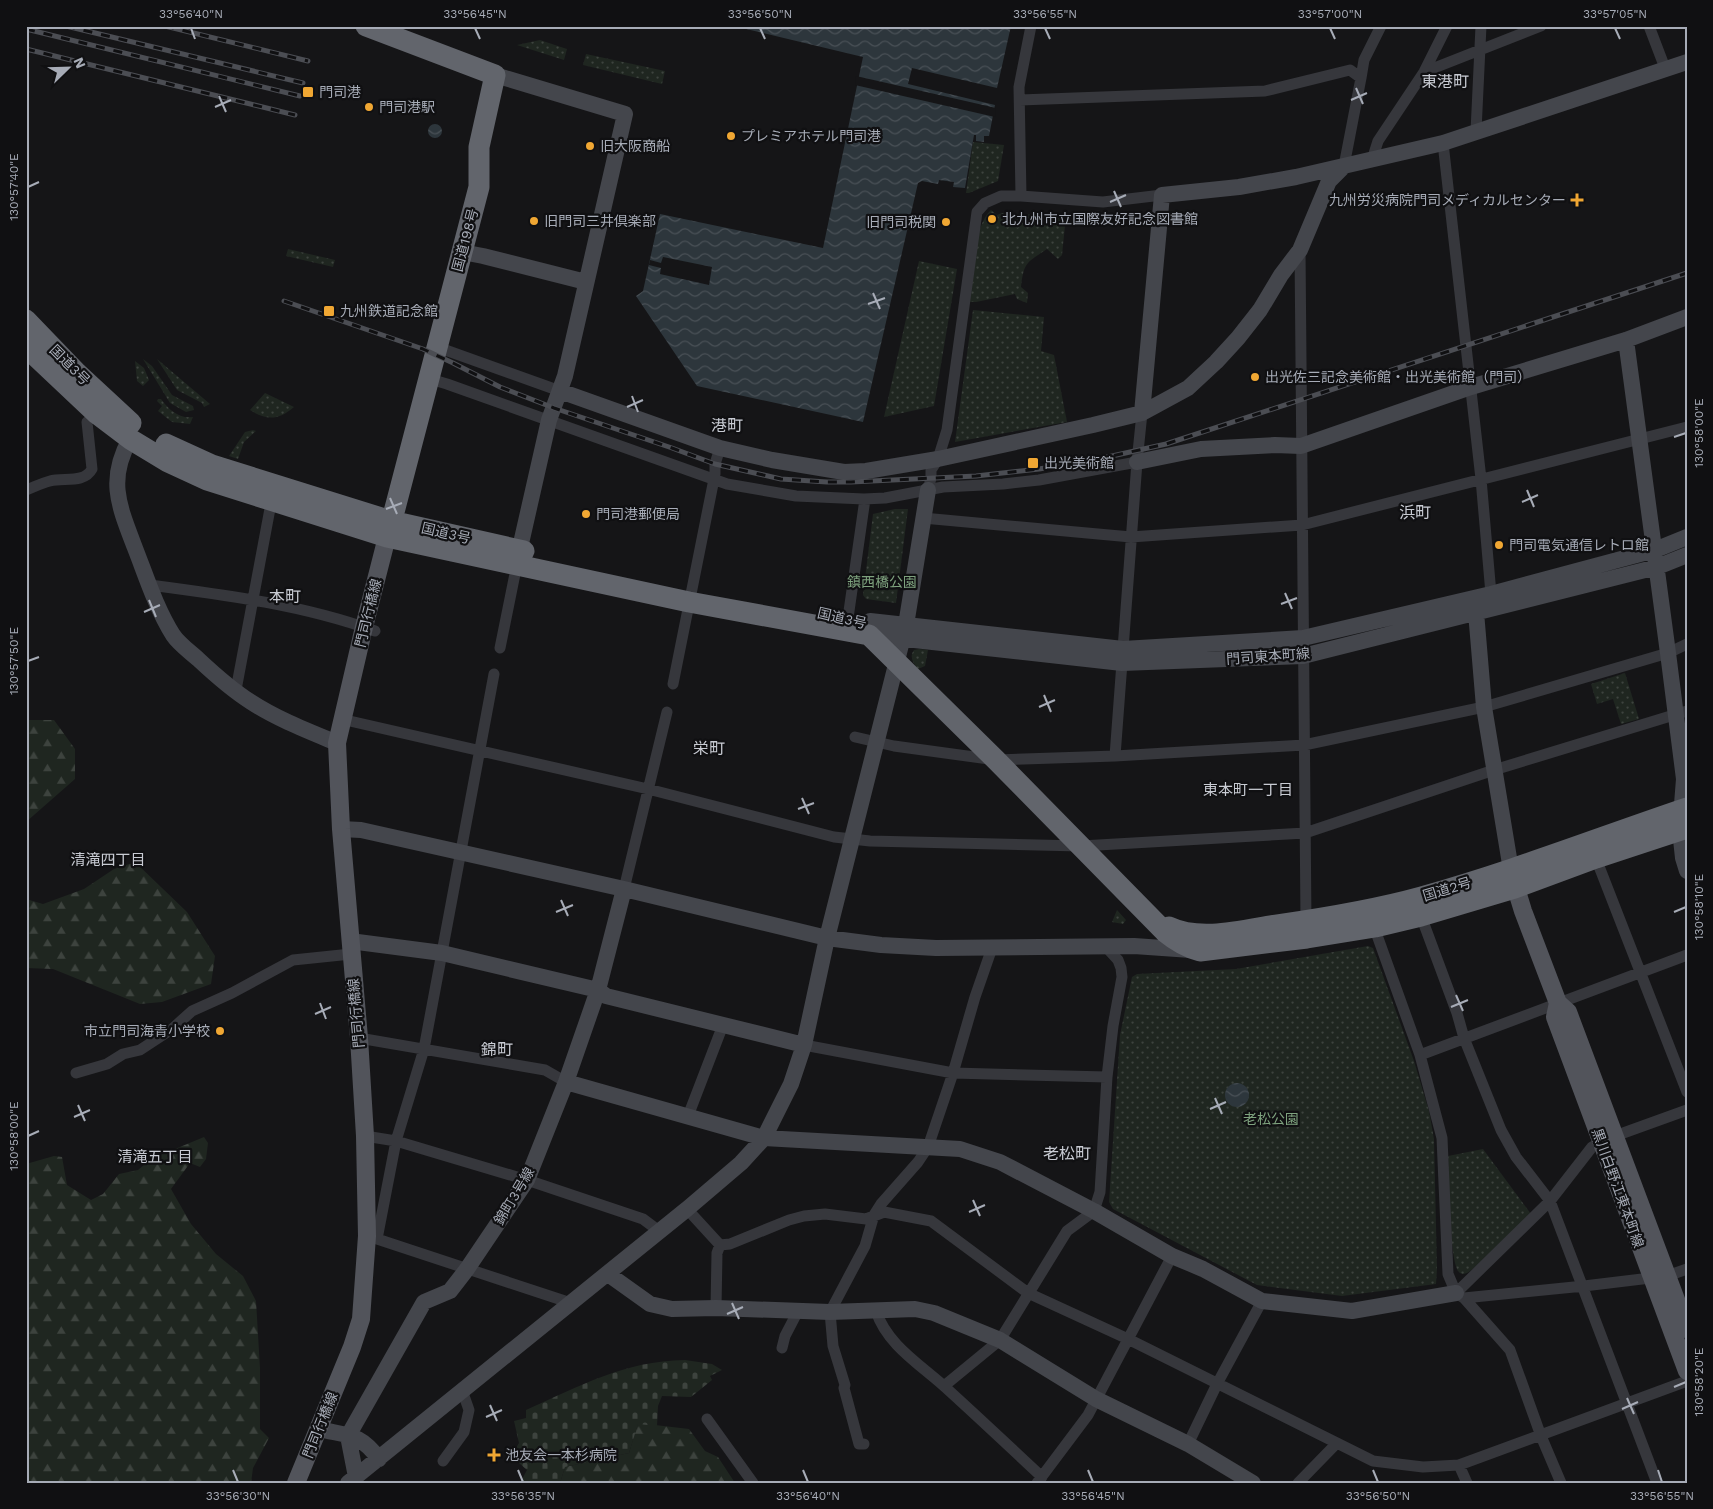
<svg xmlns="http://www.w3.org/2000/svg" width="1713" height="1509" viewBox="0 0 1713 1509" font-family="'Work Sans','Noto Sans JP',sans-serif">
  <defs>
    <pattern id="grass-dots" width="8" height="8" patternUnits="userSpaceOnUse" patternTransform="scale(1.25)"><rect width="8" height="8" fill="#1f2620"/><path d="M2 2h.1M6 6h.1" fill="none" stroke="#3d433e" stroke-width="1.8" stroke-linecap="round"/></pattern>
    <pattern id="forest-firs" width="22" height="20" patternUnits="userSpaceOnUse" patternTransform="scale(1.25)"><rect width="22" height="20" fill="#1f2620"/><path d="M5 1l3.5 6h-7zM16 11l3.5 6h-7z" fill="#3d433e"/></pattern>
    <pattern id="cemetery-stones" width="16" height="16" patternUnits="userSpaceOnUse" patternTransform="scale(1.25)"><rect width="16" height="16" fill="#1f2620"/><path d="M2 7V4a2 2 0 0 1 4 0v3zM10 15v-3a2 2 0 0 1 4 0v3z" fill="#3d433e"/></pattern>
    <pattern id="water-waves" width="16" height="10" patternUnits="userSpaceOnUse" patternTransform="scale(1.25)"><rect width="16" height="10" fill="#2d363c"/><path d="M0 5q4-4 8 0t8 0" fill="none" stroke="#495056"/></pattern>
  </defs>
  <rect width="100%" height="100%" fill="#151517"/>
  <!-- grass -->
  <path fill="url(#grass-dots)" d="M 540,40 L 567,49 L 564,60 L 517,45 Z
    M 586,54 L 665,71 L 662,84 L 583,65 Z
    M 973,142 L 1004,145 L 998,181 L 969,193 L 966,193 Z
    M 991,210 L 997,215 L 1002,213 L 1066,216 L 1062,255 L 1058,259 L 1047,249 C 1027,263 1024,261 1021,287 L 1028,293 L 1027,303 L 1017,299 L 1015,294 L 976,302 L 968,302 C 972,278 973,226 991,210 Z
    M 288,249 L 335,260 L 333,267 L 286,256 Z
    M 919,261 L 957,269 L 934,406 L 884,417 Z
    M 973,310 L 1044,317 L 1041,351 L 1054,355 L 1067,422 L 955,442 Z
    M 143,359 L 152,366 L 172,395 L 193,406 L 194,410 L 186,412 L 170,403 Z
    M 157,359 L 210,404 L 204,407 L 202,403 L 177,390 Z
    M 135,361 L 144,368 L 149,380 L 143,386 L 137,381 Z
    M 265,393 L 294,407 C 279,420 267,421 250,410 Z
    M 158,399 L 161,399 C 169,410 179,419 193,417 L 190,424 L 172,422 L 158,411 L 162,406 L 157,401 Z
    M 253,430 L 256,431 L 244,442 L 238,459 L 229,456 L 245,432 Z
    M 895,509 L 908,509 L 896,603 L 866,599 L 863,595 L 873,514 Z
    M 919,649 L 928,650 L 925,666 L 918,669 C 913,663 909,657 914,650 Z
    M 1625,673 L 1639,719 L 1621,724 L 1613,699 L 1597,704 L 1591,684 Z
    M 1117,910 L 1126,920 L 1123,924 L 1112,922 Z
    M 1368,946 L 1373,948 L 1414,1061 L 1429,1111 L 1434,1139 L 1437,1269 L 1436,1284 L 1342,1296 L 1257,1285 L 1113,1209 L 1109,1202 L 1120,1035 L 1132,977 L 1137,974 L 1236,969 Z
    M 1483,1149 L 1531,1214 L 1474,1268 C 1470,1271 1465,1276 1460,1273 C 1449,1267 1449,1172 1448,1156 Z"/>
  <!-- forest -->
  <path fill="url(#forest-firs)" d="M 26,720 L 54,720 L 75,749 L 75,779 L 26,822 Z
    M 135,862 L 187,912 L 215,956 L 211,984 L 162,1002 L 140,1004 L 53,969 L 26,968 L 26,899 L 43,904 L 84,889 L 114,869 Z
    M 204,1137 L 208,1143 L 206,1159 L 200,1167 L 190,1163 L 171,1189 L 191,1224 L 216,1254 L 243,1276 L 256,1301 L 260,1368 L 260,1429 L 269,1438 L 253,1468 L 251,1483 L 26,1483 L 26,1164 L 54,1156 L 62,1157 L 67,1185 L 91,1200 L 103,1194 L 119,1174 L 138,1170 L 151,1159 Z
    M 638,1423 L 689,1429 L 705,1451 L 718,1457 L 735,1483 L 560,1483 L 565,1467 L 629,1453 Z"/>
  <!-- cemetery -->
  <path fill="url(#cemetery-stones)" d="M 685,1360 L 712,1364 L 722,1370 L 710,1376 L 712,1380 L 691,1397 L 662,1396 L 658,1406 L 657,1426 L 638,1424 L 629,1453 L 565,1467 L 560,1483 L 520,1483 L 527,1470 L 511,1456 L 519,1443 L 514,1421 L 526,1418 L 526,1410 C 580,1386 624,1361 685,1360 Z"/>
  <!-- water -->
  <path fill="url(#water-waves)" d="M 734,26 L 1011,26 L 997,88 L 912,68 L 908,84 L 995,105 L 989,136 L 984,136 L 984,142 L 976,141 L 976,135 L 974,135 L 965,188 L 953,187 L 954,182 L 939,180 L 938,184 L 922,181 L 918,183 L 863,422 L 697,386 L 636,296 L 643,291 L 660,214 L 823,248 L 863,57 Z
    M428 131a7 7 0 1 1 14 0a7 7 0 1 1-14 0Z
    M1225 1095a12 12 0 1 1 24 0a12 12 0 1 1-24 0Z"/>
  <!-- pier -->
  <path fill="#151517" d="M 856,76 L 996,108 L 995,117 L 855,85 Z
    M 663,257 L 712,267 L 709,285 L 660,274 L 661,268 L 649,265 L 650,260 L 661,263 Z"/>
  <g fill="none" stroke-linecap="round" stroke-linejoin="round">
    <!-- street -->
    <path stroke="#36373c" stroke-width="11" d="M 1649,26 L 1665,68
      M 1424,72 L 1541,26
      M 1361,78 L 1364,60 L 1381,26
      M 1020,100 L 1265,91 L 1350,70 L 1361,78 L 1344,166
      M 1476,131 L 1481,26
      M 1443,143 L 1481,479 L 1491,594
      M 1372,160 L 1378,141 L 1424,72 L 1447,26
      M 1021,196 L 1019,87 L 1031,26
      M 1300,250 L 1306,921
      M 437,347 L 560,391
      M 430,379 L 447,384 L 727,484 L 796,496 L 864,499 L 885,498 L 943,487 L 1003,484 L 1039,480 L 1137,462
      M 26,490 C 34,487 42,483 50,481 C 63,477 84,484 92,469 L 87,422 L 97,414
      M 928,490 L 931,478 L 931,470 L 938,459 L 947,430 L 977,212 L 985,203 L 1001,196 L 1021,196 L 1103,202 L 1162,195
      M 923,518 L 1131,537 L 1302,525 L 1687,427
      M 150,585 C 226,595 303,605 375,631
      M 848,618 L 865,499
      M 500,648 L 517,564
      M 673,684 L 715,474 L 715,464 L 720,448
      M 236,690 L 272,498
      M 341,719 L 648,789 L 834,837 L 870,841 L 1081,846 L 1305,833 L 1494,770 L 1687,711
      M 855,737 L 894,746 L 996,760 L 1115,756 L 1304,745 L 1484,707 L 1668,653 L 1687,644
      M 1115,756 L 1137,462 L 1142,413
      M 1595,856 L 1687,1092
      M 624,889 L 667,712
      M 1421,916 L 1457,1013 L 1464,1038 L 1501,1130 L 1516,1157 L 1550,1201 L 1657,1483
      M 1373,924 L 1420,1055 L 1442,1138 L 1448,1274 L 1456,1293 L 1464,1298 L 1510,1350 L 1541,1436 L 1561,1483
      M 359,1038 L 545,1070 L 566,1082
      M 804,1045 L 953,1073 L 1107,1077
      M 1420,1055 L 1687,955
      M 76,1073 L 107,1064 L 123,1054 L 140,1050 L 172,1029 L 192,1011 L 232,993 L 293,960 L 351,954
      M 688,1116 L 723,1025
      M 365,1136 L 396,1141 L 527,1180 L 643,1219 L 659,1231
      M 687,1209 L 720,1245 L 717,1253 L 716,1308
      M 371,1237 L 571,1303
      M 377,1239 L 396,1141 L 424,1049 L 494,674
      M 720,1245 L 730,1244 L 789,1220 L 804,1216 L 825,1214 L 866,1219 L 884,1212 L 931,1221 L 1028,1293 L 1128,1339 L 1373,1461 L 1423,1467 L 1459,1465 L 1687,1381
      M 1456,1293 L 1550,1201 L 1592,1147 L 1615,1136 L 1687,1110
      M 1464,1298 L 1584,1286 L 1667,1276 L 1687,1269
      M 876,1311 C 887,1345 921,1365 945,1387 C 978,1417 1010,1447 1042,1477
      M 782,1348 L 785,1336 L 798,1311
      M 944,1386 L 1000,1340 L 1067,1231 L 1094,1211 L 1100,1192 L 1107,1077 L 1113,1026 L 1122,977 L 1121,968 L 1118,960 L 1106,947
      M 707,1419 L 753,1483
      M 864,1444 L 859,1444 L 844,1388 L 845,1385 L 833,1346 L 830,1312 L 865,1246 L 874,1215 L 881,1204 L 918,1162 L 928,1147 L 953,1073 L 975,997 L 992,948
      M 1188,1444 L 1217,1384 L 1262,1301
      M 443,1461 L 464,1432 L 469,1410 L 462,1390
      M 1459,1465 L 1467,1483
      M 1037,1483 L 1088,1415 L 1172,1256
      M 1298,1483 L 1336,1444"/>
    <!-- secondary -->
    <path stroke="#44464c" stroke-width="16" d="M 495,75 L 625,114 L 565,376 L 549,420 L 517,561
      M 462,252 L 483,256 L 586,282
      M 1626,340 L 1668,653 L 1684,779 L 1680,830 L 1683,858 L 1687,871
      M 560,391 L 720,448 L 772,460 L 844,472 L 866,471 L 938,459 L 1093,425 L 1142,413 L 1188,388 L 1216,362 L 1238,338 L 1260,310 L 1281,275 L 1300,250 L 1329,181 L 1344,166
      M 1142,413 L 1162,195 L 1239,187 L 1296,177 L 1443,143 L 1687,62
      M 130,439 C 107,480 119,506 135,548 C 146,576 156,608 173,635 C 179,644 189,651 198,659 C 214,674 232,690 251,702 C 277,719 308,731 337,743
      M 1137,462 L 1201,449 L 1275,445 L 1301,446 L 1471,387 L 1626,340 L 1687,317
      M 1483,604 L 1476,612 L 1484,707 L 1511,870
      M 870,621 L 1123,649 L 1303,638 L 1491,594 L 1655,550 L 1687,537
      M 869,635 L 1122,663 L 1303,656 L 1657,567 L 1687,555
      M 341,829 L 361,830 L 624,889 L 827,938 L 881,945 L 936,948 L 1134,946 L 1191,950
      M 350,941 L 442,953 L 598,990 L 606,996 L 804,1045
      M 566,1082 L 764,1138 L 960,1149 L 1000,1162 L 1094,1211 L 1172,1256 L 1203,1269 L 1262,1301 L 1352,1311 L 1456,1293
      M 608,1274 L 650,1304 L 672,1309 L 716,1308 L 830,1312 L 915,1309 L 934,1313 L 1000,1340 L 1096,1399 L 1188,1444 L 1253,1483
      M 319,1429 C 348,1436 360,1433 379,1459
      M 348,1436 L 424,1302 L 450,1291 L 467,1269 L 527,1180 L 566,1082 L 598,990 L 624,889
      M 348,1436 L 356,1477
      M 348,1483 L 687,1209 L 741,1163 L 764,1138 L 791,1084 L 804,1045 L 827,938 L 906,625 L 928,490"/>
    <!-- primary -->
    <path stroke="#52545b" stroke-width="18" d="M 1512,875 L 1523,911 L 1558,1003 L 1568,1012 L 1687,1329
      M 1558,1003 L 1555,1017 L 1687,1371
      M 296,1483 L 352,1347 L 361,1319 L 367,1236 L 365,1136 L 359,1038 L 341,829 L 337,743 L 364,627 L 387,537"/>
    <!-- highway -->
    <path stroke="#62656c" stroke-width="21" d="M 366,26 L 495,75 L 479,147 L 479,187 L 388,535
      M 26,320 L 77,373 L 131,423
      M 26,347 L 97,414 L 130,439 L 168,462 L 207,480 L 387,537 L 689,602 L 869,635 L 996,760 L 1165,932 C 1176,941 1186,947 1200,951 L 1307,938 L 1375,927 L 1421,916 L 1515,888 L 1596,858 L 1687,828
      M 166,444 L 212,465 L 391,521 L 524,551
      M 1169,927 C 1200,942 1244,930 1276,925 C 1325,918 1374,910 1421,897 C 1511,872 1598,838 1687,808"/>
    <!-- rail casing -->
    <g stroke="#4b4d53" stroke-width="5">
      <path id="rail" d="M 66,26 L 303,83
        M 165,26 L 308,61
        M 26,29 L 300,96
        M 26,49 L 295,115
        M 284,301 L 423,349 L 453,363 L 500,387 L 554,408 L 672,448 L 715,464 L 781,479 L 827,482 L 851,482 L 976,476 L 1039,469 L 1094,460 L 1166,444 L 1687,273"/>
    </g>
    <!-- rail -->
    <use href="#rail" stroke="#101012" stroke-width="3" stroke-dasharray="9" stroke-linecap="butt"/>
  </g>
  <!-- ticks -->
  <path fill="none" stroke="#a7acb7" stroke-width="2" d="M 191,28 L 195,39M 475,28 L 480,39M 760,28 L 765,39M 1045,28 L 1050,39M 1330,28 L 1335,39M 1615,28 L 1620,39M 1356,88 L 1363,104M 219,96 L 226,112M 1351,100 L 1367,93M 215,107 L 231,100M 28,187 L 39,182M 1114,191 L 1121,207M 1110,202 L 1126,195M 873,293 L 880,309M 868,304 L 885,298M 632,396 L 638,412M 627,407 L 643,400M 1674,437 L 1686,433M 1527,490 L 1534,507M 390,498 L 397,514M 1522,502 L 1538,495M 386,509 L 402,503M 1285,593 L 1292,609M 149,600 L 156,617M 1281,604 L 1297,598M 144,612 L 160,605M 28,661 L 39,657M 1044,695 L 1051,712M 1039,707 L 1055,700M 802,798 L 809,814M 798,809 L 814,803M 561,900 L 568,916M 556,912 L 573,905M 1674,912 L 1686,907M 1456,995 L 1463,1011M 320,1003 L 326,1019M 1451,1007 L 1468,1000M 315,1014 L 331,1007M 1215,1098 L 1222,1114M 78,1105 L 85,1121M 1210,1109 L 1226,1102M 74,1117 L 90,1110M 28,1136 L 39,1131M 973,1200 L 980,1216M 969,1212 L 985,1205M 732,1303 L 739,1319M 727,1314 L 743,1307M 1674,1387 L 1686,1382M 1627,1398 L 1634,1414M 490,1405 L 497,1421M 1622,1409 L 1638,1402M 486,1417 L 502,1410M 233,1470 L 238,1482M 518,1470 L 523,1482M 803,1470 L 808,1482M 1088,1470 L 1093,1482M 1373,1470 L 1378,1482M 1658,1470 L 1662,1482"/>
  <!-- markers -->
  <g fill="#f0a733" stroke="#101012" stroke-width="2">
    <rect x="302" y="86" width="12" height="12" rx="2.5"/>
    <circle cx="369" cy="107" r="5"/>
    <circle cx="731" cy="136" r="5"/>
    <circle cx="590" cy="146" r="5"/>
    <path d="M1574.5 192.5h5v5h5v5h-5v5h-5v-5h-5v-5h5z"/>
    <circle cx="992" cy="219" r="5"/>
    <circle cx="534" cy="221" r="5"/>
    <circle cx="946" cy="222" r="5"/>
    <rect x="323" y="305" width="12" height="12" rx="2.5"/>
    <circle cx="1255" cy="377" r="5"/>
    <rect x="1027" y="457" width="12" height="12" rx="2.5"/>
    <circle cx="586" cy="514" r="5"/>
    <circle cx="1499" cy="545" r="5"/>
    <circle cx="220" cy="1031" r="5"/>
    <path d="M491.5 1447.5h5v5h5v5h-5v5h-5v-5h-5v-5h5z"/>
  </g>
  <g text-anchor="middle" stroke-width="4.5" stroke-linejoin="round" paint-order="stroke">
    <!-- poi labels -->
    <g font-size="14" fill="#a7acb7" stroke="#101012" text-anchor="start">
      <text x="319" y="97">門司港</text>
      <text x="379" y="112">門司港駅</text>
      <text x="741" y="141">プレミアホテル門司港</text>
      <text x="600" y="151">旧大阪商船</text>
      <text x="1566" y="205" text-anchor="end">九州労災病院門司メディカルセンター</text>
      <text x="1002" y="224">北九州市立国際友好記念図書館</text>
      <text x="544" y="226">旧門司三井倶楽部</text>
      <text x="936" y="227" text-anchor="end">旧門司税関</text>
      <text x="340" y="316">九州鉄道記念館</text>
      <text x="1265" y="382">出光佐三記念美術館・出光美術館（門司）</text>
      <text x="1044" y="468">出光美術館</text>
      <text x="596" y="519">門司港郵便局</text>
      <text x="1509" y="550">門司電気通信レトロ館</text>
      <text x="210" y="1036" text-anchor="end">市立門司海青小学校</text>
      <text x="505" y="1460">池友会一本杉病院</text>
    </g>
    <!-- street labels -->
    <g font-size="14" fill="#a7acb7" stroke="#101012">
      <text transform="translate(465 240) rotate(-75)" y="5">国道198号</text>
      <text transform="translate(70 365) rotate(45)" y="5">国道3号</text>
      <text transform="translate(446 533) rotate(13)" y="5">国道3号</text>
      <text transform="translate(368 613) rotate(-76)" y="5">門司行橋線</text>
      <text transform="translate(842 618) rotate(13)" y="5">国道3号</text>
      <text transform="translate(1268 656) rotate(-4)" y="5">門司東本町線</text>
      <text transform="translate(1447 889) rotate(-17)" y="5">国道2号</text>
      <text transform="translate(356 1013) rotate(-95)" y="5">門司行橋線</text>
      <text transform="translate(1618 1188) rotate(70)" y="5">黒川白野江東本町線</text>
      <text transform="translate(514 1196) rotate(-59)" y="5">錦町3号線</text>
      <text transform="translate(320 1425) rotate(-68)" y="5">門司行橋線</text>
    </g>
    <!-- park labels -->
    <g font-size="14" fill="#7ea27e" stroke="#101012">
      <text x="882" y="587">鎮西橋公園</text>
      <text x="1271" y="1124">老松公園</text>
    </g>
    <!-- neighbourhood labels -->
    <g font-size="15" fill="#c8cbd3" stroke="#101012">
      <text x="1248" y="795">東本町一丁目</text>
      <text x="108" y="865">清滝四丁目</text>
      <text x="155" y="1162">清滝五丁目</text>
    </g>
    <!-- quarter labels -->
    <g font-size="16" fill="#c8cbd3" stroke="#101012">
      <text x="1445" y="87">東港町</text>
      <text x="727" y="431">港町</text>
      <text x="1415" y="518">浜町</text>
      <text x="285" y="602">本町</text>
      <text x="709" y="754">栄町</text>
      <text x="497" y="1055">錦町</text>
      <text x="1067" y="1159">老松町</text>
    </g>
  </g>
  <!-- border -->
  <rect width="1713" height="1509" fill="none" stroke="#101012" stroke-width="55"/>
  <!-- north arrow -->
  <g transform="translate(68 68) rotate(67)" stroke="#101012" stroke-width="4" paint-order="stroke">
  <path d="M0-4L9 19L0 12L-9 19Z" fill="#a7acb7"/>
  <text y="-8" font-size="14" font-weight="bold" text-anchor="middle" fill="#a7acb7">N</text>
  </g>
  <rect x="28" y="28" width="1658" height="1454" fill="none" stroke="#a7acb7" stroke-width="2"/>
  <g font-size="12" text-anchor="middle" fill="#a7acb7">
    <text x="191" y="18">33°56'40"N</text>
    <text x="475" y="18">33°56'45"N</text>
    <text x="760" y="18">33°56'50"N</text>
    <text x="1045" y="18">33°56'55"N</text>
    <text x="1330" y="18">33°57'00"N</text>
    <text x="1615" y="18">33°57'05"N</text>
    <text transform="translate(14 187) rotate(-90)" y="4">130°57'40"E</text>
    <text transform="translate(1699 433) rotate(-90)" y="4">130°58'00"E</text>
    <text transform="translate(14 661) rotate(-90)" y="4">130°57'50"E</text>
    <text transform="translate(1699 907) rotate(-90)" y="4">130°58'10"E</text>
    <text transform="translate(14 1136) rotate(-90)" y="4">130°58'00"E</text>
    <text transform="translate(1699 1382) rotate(-90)" y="4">130°58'20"E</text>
    <text x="238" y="1500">33°56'30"N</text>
    <text x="523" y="1500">33°56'35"N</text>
    <text x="808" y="1500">33°56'40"N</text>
    <text x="1093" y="1500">33°56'45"N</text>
    <text x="1378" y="1500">33°56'50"N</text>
    <text x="1662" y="1500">33°56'55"N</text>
  </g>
</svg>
